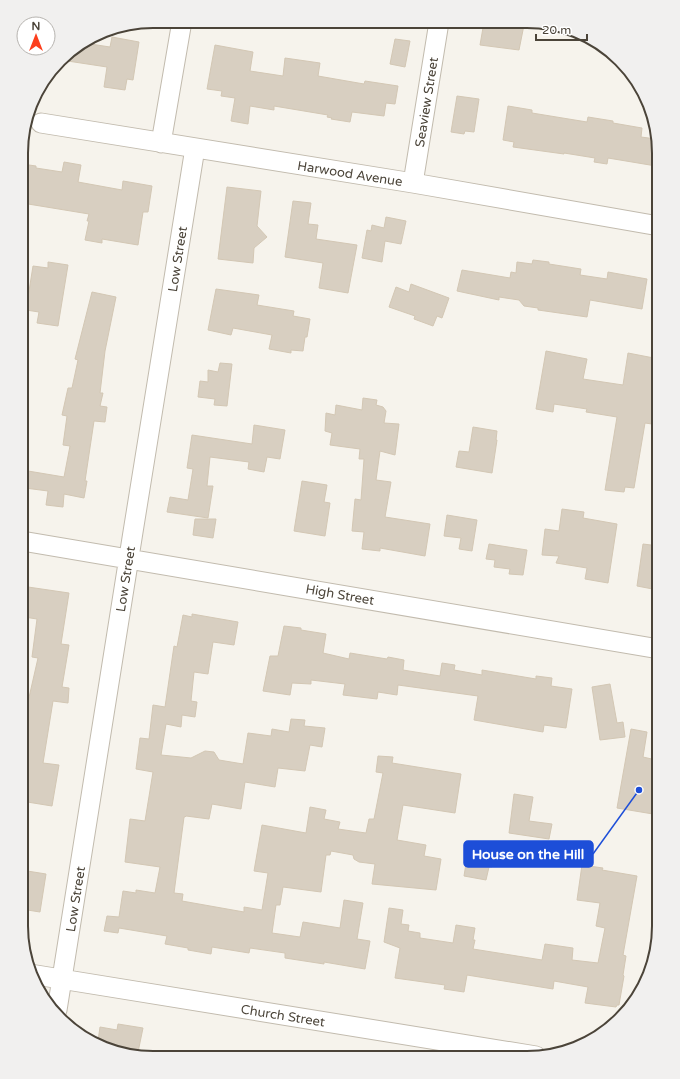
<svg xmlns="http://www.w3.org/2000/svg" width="680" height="1079" viewBox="0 0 680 1079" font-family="'Varela Round',sans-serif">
  <rect width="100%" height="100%" fill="#f6f3ec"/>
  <!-- building -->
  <path fill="#d8cfc1" stroke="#d3c7b4" d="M 484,22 L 510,22 L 524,25 L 519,50 L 480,45 Z
    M 112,37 L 139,42 L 133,80 L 127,79 L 125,90 L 104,87 L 107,67 L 61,60 L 66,54 L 84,43 L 110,47 Z
    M 395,39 L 410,41 L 405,67 L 390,64 Z
    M 215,45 L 253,52 L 250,71 L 283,76 L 285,58 L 320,63 L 318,76 L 364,84 L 365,81 L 398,86 L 395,104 L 386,103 L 384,116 L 352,112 L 350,122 L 331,119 L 332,118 L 327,117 L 328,115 L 274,106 L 274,110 L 250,106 L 248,124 L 231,121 L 235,98 L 221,96 L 222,91 L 207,89 Z
    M 457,96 L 479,99 L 474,132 L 465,131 L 464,134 L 451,132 Z
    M 508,106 L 532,110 L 532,113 L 587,122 L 588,117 L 613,121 L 613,123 L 642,128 L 641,137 L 656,139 L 658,150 L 656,166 L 608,158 L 607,164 L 594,162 L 595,158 L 564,153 L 564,154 L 513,147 L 514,142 L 503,140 Z
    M 64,162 L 81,165 L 78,182 L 122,190 L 123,181 L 152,186 L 148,212 L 143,212 L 138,245 L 102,239 L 102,243 L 85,240 L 89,221 L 87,221 L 89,214 L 22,203 L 22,164 L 36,166 L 36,168 L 62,172 Z
    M 227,187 L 261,191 L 257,226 L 267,237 L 254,248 L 253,263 L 218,259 Z
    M 293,201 L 311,203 L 308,224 L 318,225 L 316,239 L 357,245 L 348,293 L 319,288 L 323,263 L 285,257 Z
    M 386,217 L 406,221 L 401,244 L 385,241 L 382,262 L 362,258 L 367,230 L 371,231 L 372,225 L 384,228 Z
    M 533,260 L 549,262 L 549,264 L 581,269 L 580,275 L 607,279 L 608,272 L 647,279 L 642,309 L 590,300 L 587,317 L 538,310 L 538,308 L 524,306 L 519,300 L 499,297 L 499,300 L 457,291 L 462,270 L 510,278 L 511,272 L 516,273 L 517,262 L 532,264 Z
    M 48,262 L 68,265 L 58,326 L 37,323 L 39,312 L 26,310 L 33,266 L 48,268 Z
    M 411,284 L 449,298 L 442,318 L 437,316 L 433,326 L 414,319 L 415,316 L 389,307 L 396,287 L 409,292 Z
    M 216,289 L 259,295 L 257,305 L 294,311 L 293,316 L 310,319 L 307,337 L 305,337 L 303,351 L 291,350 L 291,353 L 269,349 L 272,335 L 233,328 L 231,335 L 208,330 Z
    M 92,292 L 116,297 L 105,351 L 100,393 L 103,393 L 100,406 L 107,407 L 105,422 L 94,421 L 85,481 L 87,481 L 84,498 L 64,494 L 63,507 L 46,505 L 48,491 L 25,488 L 28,471 L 64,477 L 70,446 L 63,445 L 67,416 L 62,415 L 68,388 L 72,388 L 78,360 L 75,359 Z
    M 546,351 L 587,359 L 583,379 L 623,385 L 628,353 L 659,359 L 659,425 L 645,423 L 634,488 L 625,487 L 624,492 L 605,490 L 617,417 L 586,412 L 587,409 L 554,404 L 553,412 L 536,409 Z
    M 220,363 L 232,364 L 227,406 L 214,405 L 215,399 L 198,397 L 200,381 L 208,382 L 208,370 L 218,372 Z
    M 363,398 L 377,400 L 376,405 L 383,407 L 386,411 L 384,423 L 399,424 L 395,455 L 380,451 L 376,480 L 391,482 L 385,517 L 430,524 L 425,556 L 380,548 L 380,551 L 362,549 L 364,532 L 352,531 L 355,499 L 361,500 L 364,459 L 359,459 L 360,449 L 330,445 L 332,433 L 325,431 L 326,413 L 335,415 L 336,405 L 362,410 Z
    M 254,425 L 285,430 L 280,459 L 267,457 L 264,472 L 248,469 L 249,462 L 210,457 L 207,486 L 213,486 L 208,518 L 167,512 L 170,497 L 188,500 L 193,469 L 187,468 L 192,435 L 252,444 Z
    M 473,427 L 497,431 L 496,440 L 497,440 L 492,473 L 456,467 L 459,451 L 469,452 Z
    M 302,481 L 327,485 L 324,502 L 330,503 L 325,536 L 294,531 Z
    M 562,509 L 584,512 L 583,518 L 617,524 L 608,583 L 585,579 L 587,568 L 556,563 L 559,556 L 542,555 L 545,529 L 559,531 Z
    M 447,515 L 477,520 L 472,551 L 459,549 L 461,538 L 444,536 Z
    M 195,519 L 216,519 L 213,538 L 193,535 Z
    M 489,544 L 527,550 L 523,575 L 509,574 L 510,569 L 494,567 L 495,560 L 486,559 Z
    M 643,544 L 659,546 L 659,582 L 658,590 L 637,586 Z
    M 28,587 L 69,593 L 61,644 L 69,645 L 62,687 L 69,688 L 68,703 L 53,701 L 43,763 L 59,765 L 52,806 L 21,801 L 21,715 L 25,715 L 38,658 L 32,657 L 37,619 L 24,617 Z
    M 192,614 L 238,622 L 234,645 L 213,642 L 208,674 L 194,672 L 191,701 L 197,702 L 195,717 L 182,715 L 181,727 L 166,724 L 161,755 L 191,758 L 205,751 L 214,752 L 219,760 L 243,764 L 248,733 L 271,736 L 272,729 L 289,732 L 291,719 L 305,720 L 304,726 L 325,728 L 322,747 L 310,745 L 305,771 L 278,768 L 275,787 L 245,782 L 241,809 L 212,804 L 209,819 L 186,816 L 185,817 L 184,817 L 174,893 L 183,894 L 182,901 L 244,912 L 244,907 L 262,910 L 268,873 L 254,871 L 262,825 L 306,833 L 310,807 L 326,810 L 324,819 L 340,822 L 338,829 L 366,833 L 369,819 L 374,819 L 383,773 L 376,772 L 378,756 L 393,757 L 392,763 L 461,774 L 455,813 L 403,805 L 397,840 L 426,845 L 424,856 L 441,859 L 436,890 L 372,884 L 375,864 L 359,862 L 354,859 L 353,855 L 331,851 L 330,855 L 326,855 L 321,892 L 283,887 L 280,905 L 276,905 L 272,933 L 300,937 L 303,922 L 340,928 L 344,900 L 363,903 L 357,939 L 370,941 L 365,969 L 324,962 L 324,964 L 285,958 L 285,953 L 250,948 L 249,953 L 212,947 L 211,954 L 188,950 L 188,948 L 165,944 L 167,936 L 119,928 L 118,933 L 104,931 L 107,916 L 119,917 L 123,891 L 136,893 L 136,890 L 155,893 L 160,867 L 125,862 L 130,819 L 145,821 L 153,772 L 136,769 L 140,738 L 149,739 L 153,705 L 165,707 L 174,646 L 177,647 L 183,615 L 192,617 Z
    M 284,626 L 301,628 L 301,630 L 326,634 L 323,653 L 349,659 L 350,653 L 387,659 L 388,657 L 404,660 L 403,670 L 440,676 L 442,663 L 455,665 L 454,670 L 482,675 L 482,670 L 536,679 L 536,676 L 552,678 L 551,686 L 572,689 L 566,728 L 544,725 L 543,732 L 474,720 L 478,696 L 398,685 L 397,695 L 378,692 L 377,699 L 343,695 L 345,684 L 311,680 L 311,684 L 292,683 L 290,695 L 263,691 L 270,656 L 278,656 Z
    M 610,684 L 617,723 L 623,722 L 625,737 L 600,740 L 592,687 Z
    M 631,729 L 647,732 L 643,757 L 656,760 L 659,772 L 659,815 L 617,808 Z
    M 514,794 L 533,797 L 529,821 L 552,824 L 549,839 L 509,833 Z
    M 469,845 L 495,849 L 492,867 L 489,867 L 486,880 L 464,876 Z
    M 582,865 L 603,868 L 602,870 L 637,876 L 623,955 L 626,956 L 623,975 L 624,976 L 619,1005 L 617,1005 L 616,1007 L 585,1003 L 588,987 L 554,981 L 553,989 L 467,975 L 464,992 L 444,989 L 445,985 L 395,978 L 400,948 L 384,942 L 389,908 L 403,910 L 401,924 L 409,925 L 408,931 L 420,933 L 420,938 L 453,943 L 456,925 L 475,928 L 473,940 L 475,940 L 473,949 L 542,960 L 545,944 L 573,948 L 572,960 L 598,963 L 605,928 L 596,926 L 600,903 L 577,900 Z
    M 21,870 L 46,874 L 40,912 L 21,909 Z
    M 118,1024 L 143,1028 L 137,1057 L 98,1041 L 100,1027 L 117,1030 Z"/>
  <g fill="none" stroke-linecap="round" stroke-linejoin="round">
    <!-- street casing -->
    <g stroke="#c2bbae" stroke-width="21">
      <path id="street" d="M 41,123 L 413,183 L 659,226
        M 161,143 L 182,21
        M 413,183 L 439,22
        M 22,541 L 659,649
        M 30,974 L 536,1056
        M 57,1010 L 133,532 L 195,148"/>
    </g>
    <!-- street -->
    <use href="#street" stroke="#fff" stroke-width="19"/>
  </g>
  <g text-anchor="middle" stroke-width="3" stroke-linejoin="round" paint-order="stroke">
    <!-- street labels -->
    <g font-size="13" fill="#4b4439" stroke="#fff">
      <text transform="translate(426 102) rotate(-81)" y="5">Seaview Street</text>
      <text transform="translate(350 173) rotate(9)" y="5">Harwood Avenue</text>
      <text transform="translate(177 259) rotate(-81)" y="5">Low Street</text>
      <text transform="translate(125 579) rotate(-81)" y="5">Low Street</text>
      <text transform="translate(340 594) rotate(10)" y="5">High Street</text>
      <text transform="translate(75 899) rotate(-81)" y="5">Low Street</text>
      <text transform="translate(283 1015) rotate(9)" y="5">Church Street</text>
    </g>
  </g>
  <!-- crop -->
  <path d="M0 0H680V1079H0ZM153 28H527A125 125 0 0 1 652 153V926A125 125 0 0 1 527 1051H153A125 125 0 0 1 28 926V153A125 125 0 0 1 153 28Z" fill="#f1f0ef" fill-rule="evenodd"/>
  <path fill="none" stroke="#4b4439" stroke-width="2" d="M153 28H527A125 125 0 0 1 652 153V926A125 125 0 0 1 527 1051H153A125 125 0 0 1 28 926V153A125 125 0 0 1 153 28Z"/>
  <!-- callouts -->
  <path fill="none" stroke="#1d4ed8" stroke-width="1.5" d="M639 790L593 854"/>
  <circle fill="#1d4ed8" stroke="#fff" stroke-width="1.5" cx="639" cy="790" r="4"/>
  <rect fill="#1d4ed8" stroke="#1d4ed8" stroke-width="1.5" x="464" y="841" width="129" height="26" rx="4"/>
  <g font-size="14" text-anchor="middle" font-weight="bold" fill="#fff">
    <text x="528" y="859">House on the Hill</text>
  </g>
  <!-- north arrow -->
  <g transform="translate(36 36)"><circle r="19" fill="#ffffff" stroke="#b7b4b0"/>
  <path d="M0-3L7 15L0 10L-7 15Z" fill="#fc3f1d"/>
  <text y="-6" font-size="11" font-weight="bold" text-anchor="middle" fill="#4b4439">N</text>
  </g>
  <!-- scale -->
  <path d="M536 34v6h51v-6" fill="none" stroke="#4b4439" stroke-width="2"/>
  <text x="542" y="34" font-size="12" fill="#4b4439" stroke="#ffffff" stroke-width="3" paint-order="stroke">20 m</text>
</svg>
